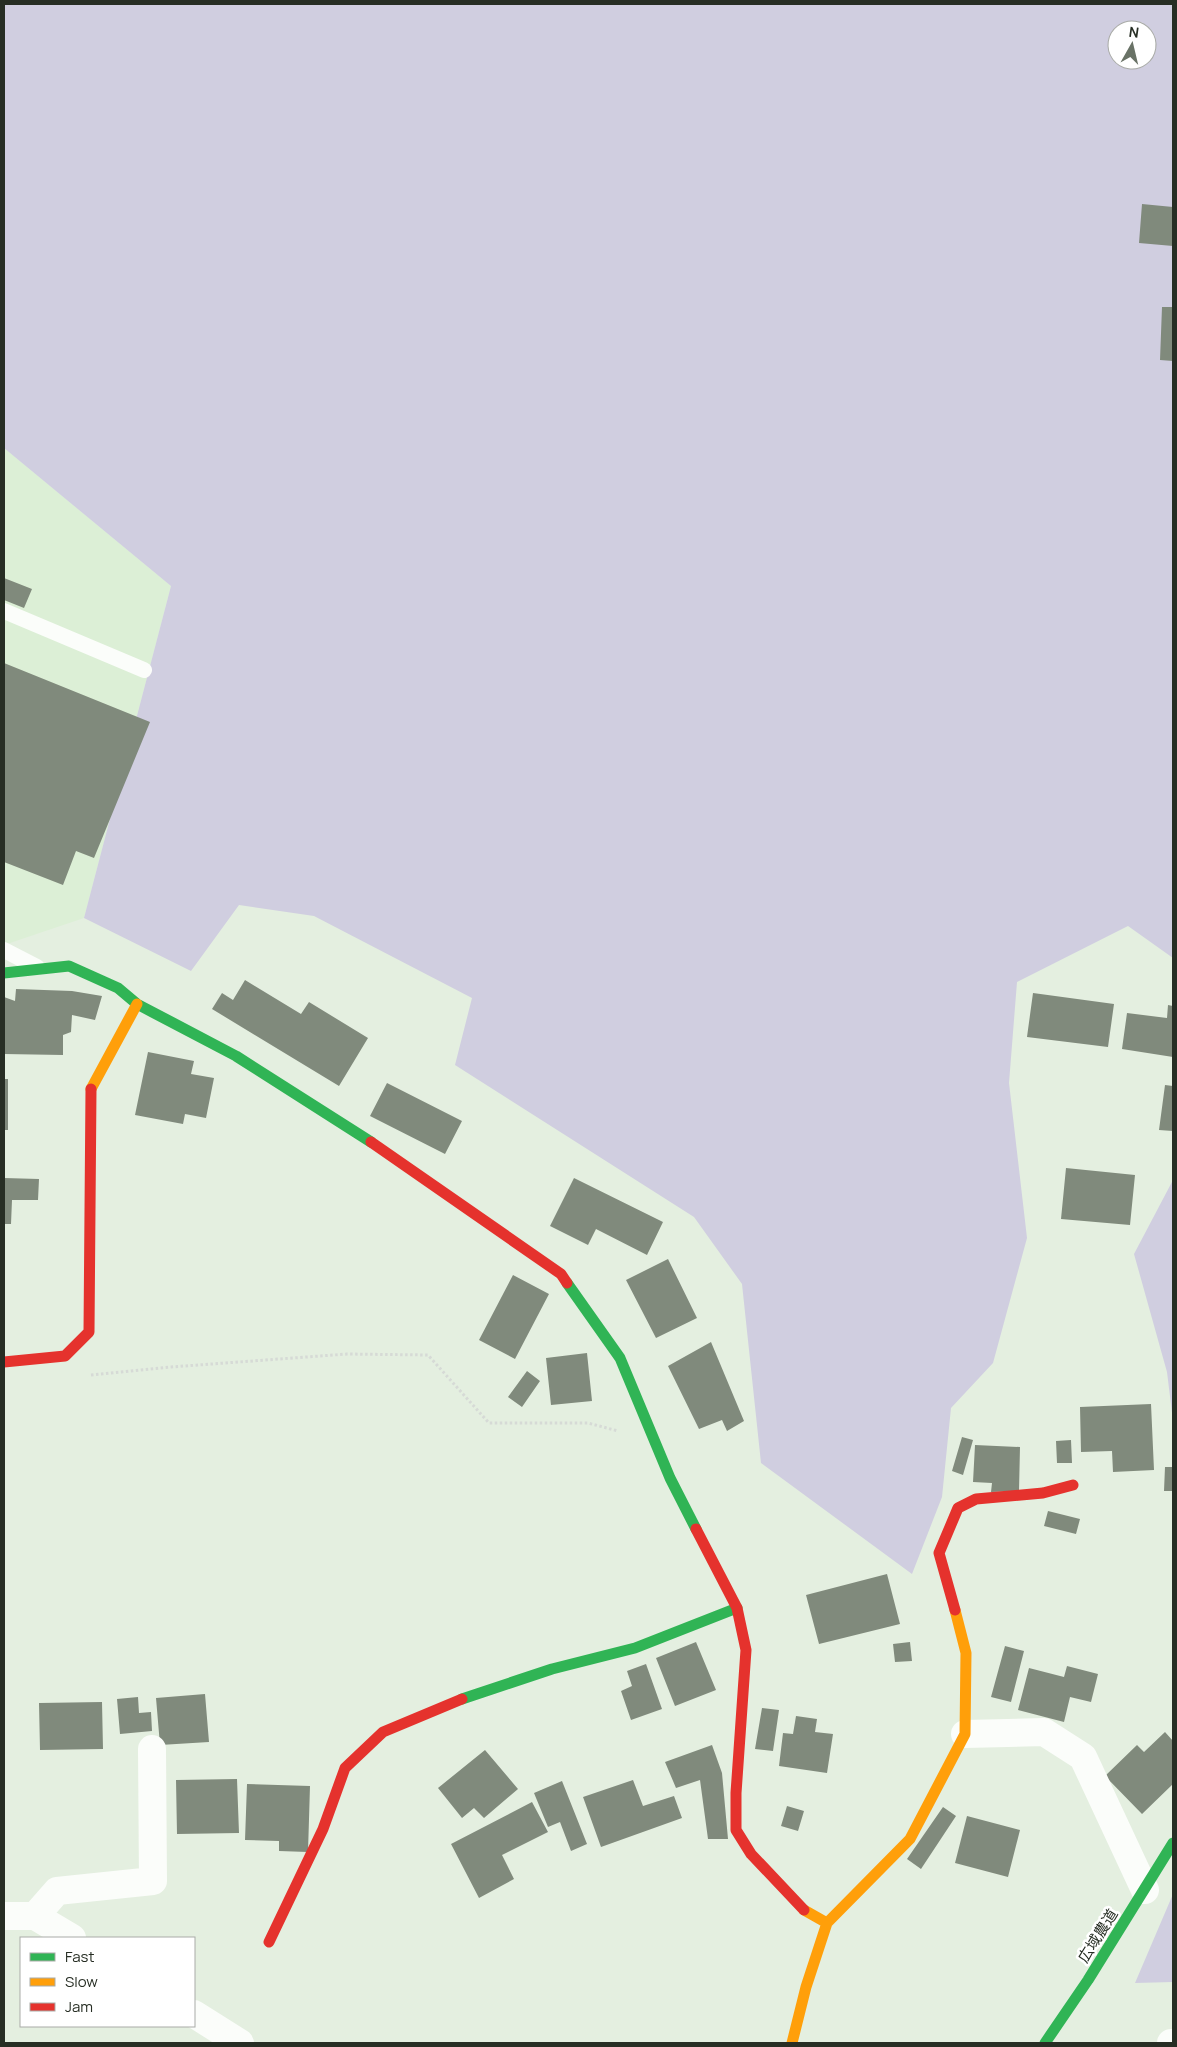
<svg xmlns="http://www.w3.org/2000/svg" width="1177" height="2047" viewBox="0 0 1177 2047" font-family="Manrope,'Noto Sans JP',sans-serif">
  <rect width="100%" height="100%" fill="#e4efe0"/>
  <!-- built -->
  <path fill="#dcefd6" d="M 4,448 L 171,586 L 84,918 L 4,945 Z"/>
  <!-- forest -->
  <path fill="#d0cee0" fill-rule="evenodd" d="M 4,4 L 1173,4 L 1173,958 L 1128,926 L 1017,982 L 1009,1083 L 1027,1238 L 993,1363 L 951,1408 L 942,1497 L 912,1574 L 761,1463 L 742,1284 L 694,1217 L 455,1065 L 472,998 L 314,916 L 239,905 L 191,971 L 84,918 L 171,586 L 4,448 ZM 1117,30 L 1147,30 L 1147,60 L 1117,60 Z
    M 1173,1180 L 1173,1421 L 1167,1372 L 1134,1254 Z
    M 1173,1894 L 1173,1982 L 1135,1983 Z"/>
  <!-- building -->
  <path fill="#808a7c" d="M 1142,204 L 1173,207 L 1173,246 L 1139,243 Z
    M 1162,307 L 1173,307 L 1173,361 L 1160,360 Z
    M 4,578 L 32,589 L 24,608 L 4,600 Z
    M 4,663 L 150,722 L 94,858 L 76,851 L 63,885 L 4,862 Z
    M 245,980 L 301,1014 L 309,1002 L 368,1038 L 339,1086 L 212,1009 L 222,993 L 233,1000 Z
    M 16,989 L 72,991 L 102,996 L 95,1020 L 72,1015 L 71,1032 L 63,1035 L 63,1055 L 4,1054 L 4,997 L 15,1001 Z
    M 1033,993 L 1114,1004 L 1108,1047 L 1027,1037 Z
    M 1168,1005 L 1173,1006 L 1173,1057 L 1122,1049 L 1127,1013 L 1167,1018 Z
    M 148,1052 L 194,1061 L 191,1074 L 214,1078 L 206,1118 L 185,1114 L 183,1124 L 135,1115 Z
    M 4,1079 L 8,1079 L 8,1130 L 4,1130 Z
    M 387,1083 L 462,1121 L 445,1154 L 370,1116 Z
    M 1165,1085 L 1173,1086 L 1173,1131 L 1159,1130 Z
    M 1066,1168 L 1135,1175 L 1130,1225 L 1061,1219 Z
    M 4,1178 L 39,1179 L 38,1200 L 12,1200 L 11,1224 L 4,1224 Z
    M 574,1178 L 663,1222 L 647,1255 L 596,1229 L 588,1245 L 550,1226 Z
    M 668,1259 L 697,1318 L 656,1338 L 626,1280 Z
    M 513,1275 L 549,1294 L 515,1359 L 479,1340 Z
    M 711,1342 L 744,1421 L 727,1431 L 722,1420 L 699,1429 L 668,1366 Z
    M 587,1353 L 592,1401 L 551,1405 L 546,1358 Z
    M 527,1371 L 540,1381 L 522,1407 L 508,1397 Z
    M 1151,1404 L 1154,1470 L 1113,1472 L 1112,1451 L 1081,1452 L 1080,1407 Z
    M 962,1437 L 973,1440 L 963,1475 L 952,1471 Z
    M 1071,1440 L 1072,1463 L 1057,1463 L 1056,1441 Z
    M 975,1445 L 1020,1447 L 1019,1491 L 991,1492 L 992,1483 L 973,1482 Z
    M 1165,1467 L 1173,1467 L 1173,1491 L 1164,1491 Z
    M 1048,1511 L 1080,1519 L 1076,1534 L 1044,1526 Z
    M 887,1574 L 900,1624 L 819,1644 L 806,1595 Z
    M 696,1642 L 716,1690 L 675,1706 L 656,1658 Z
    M 910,1642 L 912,1661 L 895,1662 L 893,1644 Z
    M 1005,1646 L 1024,1651 L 1011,1702 L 991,1697 Z
    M 646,1664 L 662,1709 L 631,1720 L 621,1691 L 632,1686 L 627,1671 Z
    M 1067,1666 L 1098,1674 L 1091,1702 L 1070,1697 L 1064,1722 L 1018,1710 L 1029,1668 L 1064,1677 Z
    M 205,1694 L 209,1742 L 160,1745 L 156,1698 Z
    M 138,1697 L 139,1713 L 151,1712 L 152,1731 L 120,1734 L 117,1699 Z
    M 102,1702 L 103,1749 L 40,1750 L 39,1703 Z
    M 762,1708 L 779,1710 L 773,1751 L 755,1749 Z
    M 796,1716 L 817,1719 L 815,1732 L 833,1734 L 827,1773 L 779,1766 L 783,1733 L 793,1734 Z
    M 1165,1732 L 1173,1741 L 1173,1784 L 1142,1814 L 1105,1776 L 1137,1745 L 1144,1752 Z
    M 712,1745 L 722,1773 L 728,1839 L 708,1839 L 700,1780 L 676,1788 L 665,1762 Z
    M 485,1750 L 518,1789 L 484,1818 L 474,1808 L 462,1818 L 438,1788 Z
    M 237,1779 L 239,1833 L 177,1834 L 176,1780 Z
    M 633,1780 L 643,1806 L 674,1796 L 682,1818 L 601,1847 L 583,1797 Z
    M 562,1781 L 587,1844 L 571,1851 L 560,1822 L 548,1827 L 534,1793 Z
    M 247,1784 L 310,1786 L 308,1852 L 279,1851 L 279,1841 L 245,1840 Z
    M 532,1802 L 548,1832 L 502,1855 L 514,1879 L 479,1898 L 451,1844 Z
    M 787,1806 L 804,1811 L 798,1831 L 781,1826 Z
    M 943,1807 L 956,1816 L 921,1869 L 907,1859 Z
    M 967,1816 L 1020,1830 L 1008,1877 L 955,1863 Z"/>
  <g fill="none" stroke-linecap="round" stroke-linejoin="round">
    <!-- path -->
    <path stroke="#d6dad6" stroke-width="3" stroke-dasharray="2.5 2.5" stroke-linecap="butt" d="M 91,1375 L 171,1367 L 347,1354 L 428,1355 L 489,1423 L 588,1423 L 618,1431"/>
    <!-- lane -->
    <path stroke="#fbfdfa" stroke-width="16" d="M 4,611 L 144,670
      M 4,950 L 37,967"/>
    <!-- street -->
    <path stroke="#fbfdfa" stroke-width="28" d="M 965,1734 L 1044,1732 L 1083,1757 L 1145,1890
      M 4,1916 L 35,1916 L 72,1938
      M 35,1916 L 57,1891 L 153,1881 L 152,1749
      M 194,2014 L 240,2043
      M 1171,2043 L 1173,2043"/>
    <!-- fast -->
    <path stroke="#30b455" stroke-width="11" d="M 4,973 L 69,966 L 118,988 L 137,1004 L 236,1056 L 371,1142
      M 567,1283 L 620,1358 L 670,1478 L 696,1529
      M 462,1699 L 552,1669 L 635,1648 L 737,1608
      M 1045,2043 L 1088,1980 L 1173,1843"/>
    <!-- slow -->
    <path stroke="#ff9f0a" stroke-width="11" d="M 91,1089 L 137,1004
      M 827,1923 L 910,1839 L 965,1734 L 966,1653 L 955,1610
      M 792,2043 L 806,1987 L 827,1923 L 804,1910"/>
    <!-- jam -->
    <path stroke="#e5322d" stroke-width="11" d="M 371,1142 L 561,1274 L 567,1283
      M 4,1362 L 65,1356 L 89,1332 L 91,1089
      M 696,1529 L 737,1608 L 746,1650 L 736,1793 L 736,1830 L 751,1854 L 804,1910
      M 955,1610 L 939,1553 L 958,1508 L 976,1499 L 1043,1493 L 1073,1485
      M 269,1942 L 323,1829 L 345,1768 L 383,1732 L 462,1699"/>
  </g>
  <g text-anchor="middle" stroke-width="5" stroke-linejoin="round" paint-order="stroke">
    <!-- street labels -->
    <g font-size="15" fill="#272e24" stroke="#fff">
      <text transform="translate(1098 1936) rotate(-58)" y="5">広域農道</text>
    </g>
  </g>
  <!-- border -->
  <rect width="1177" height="2047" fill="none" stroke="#272e24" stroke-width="10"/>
  <!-- legend -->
  <rect x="20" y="1937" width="175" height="90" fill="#ffffff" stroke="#a9aba7"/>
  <rect x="30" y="1953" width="25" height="8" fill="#30b455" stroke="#a9aba7"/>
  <text x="65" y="1962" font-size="15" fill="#272e24">Fast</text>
  <rect x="30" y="1978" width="25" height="8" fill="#ff9f0a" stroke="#a9aba7"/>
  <text x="65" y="1987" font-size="15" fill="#272e24">Slow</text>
  <rect x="30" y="2003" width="25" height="8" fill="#e5322d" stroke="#a9aba7"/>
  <text x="65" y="2012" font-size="15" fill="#272e24">Jam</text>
  <!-- north arrow -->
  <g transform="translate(1132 45) rotate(8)"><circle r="24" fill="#ffffff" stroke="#a9aba7"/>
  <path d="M0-4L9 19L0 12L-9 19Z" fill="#697266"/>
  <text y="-8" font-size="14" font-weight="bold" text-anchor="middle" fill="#272e24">N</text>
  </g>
</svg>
